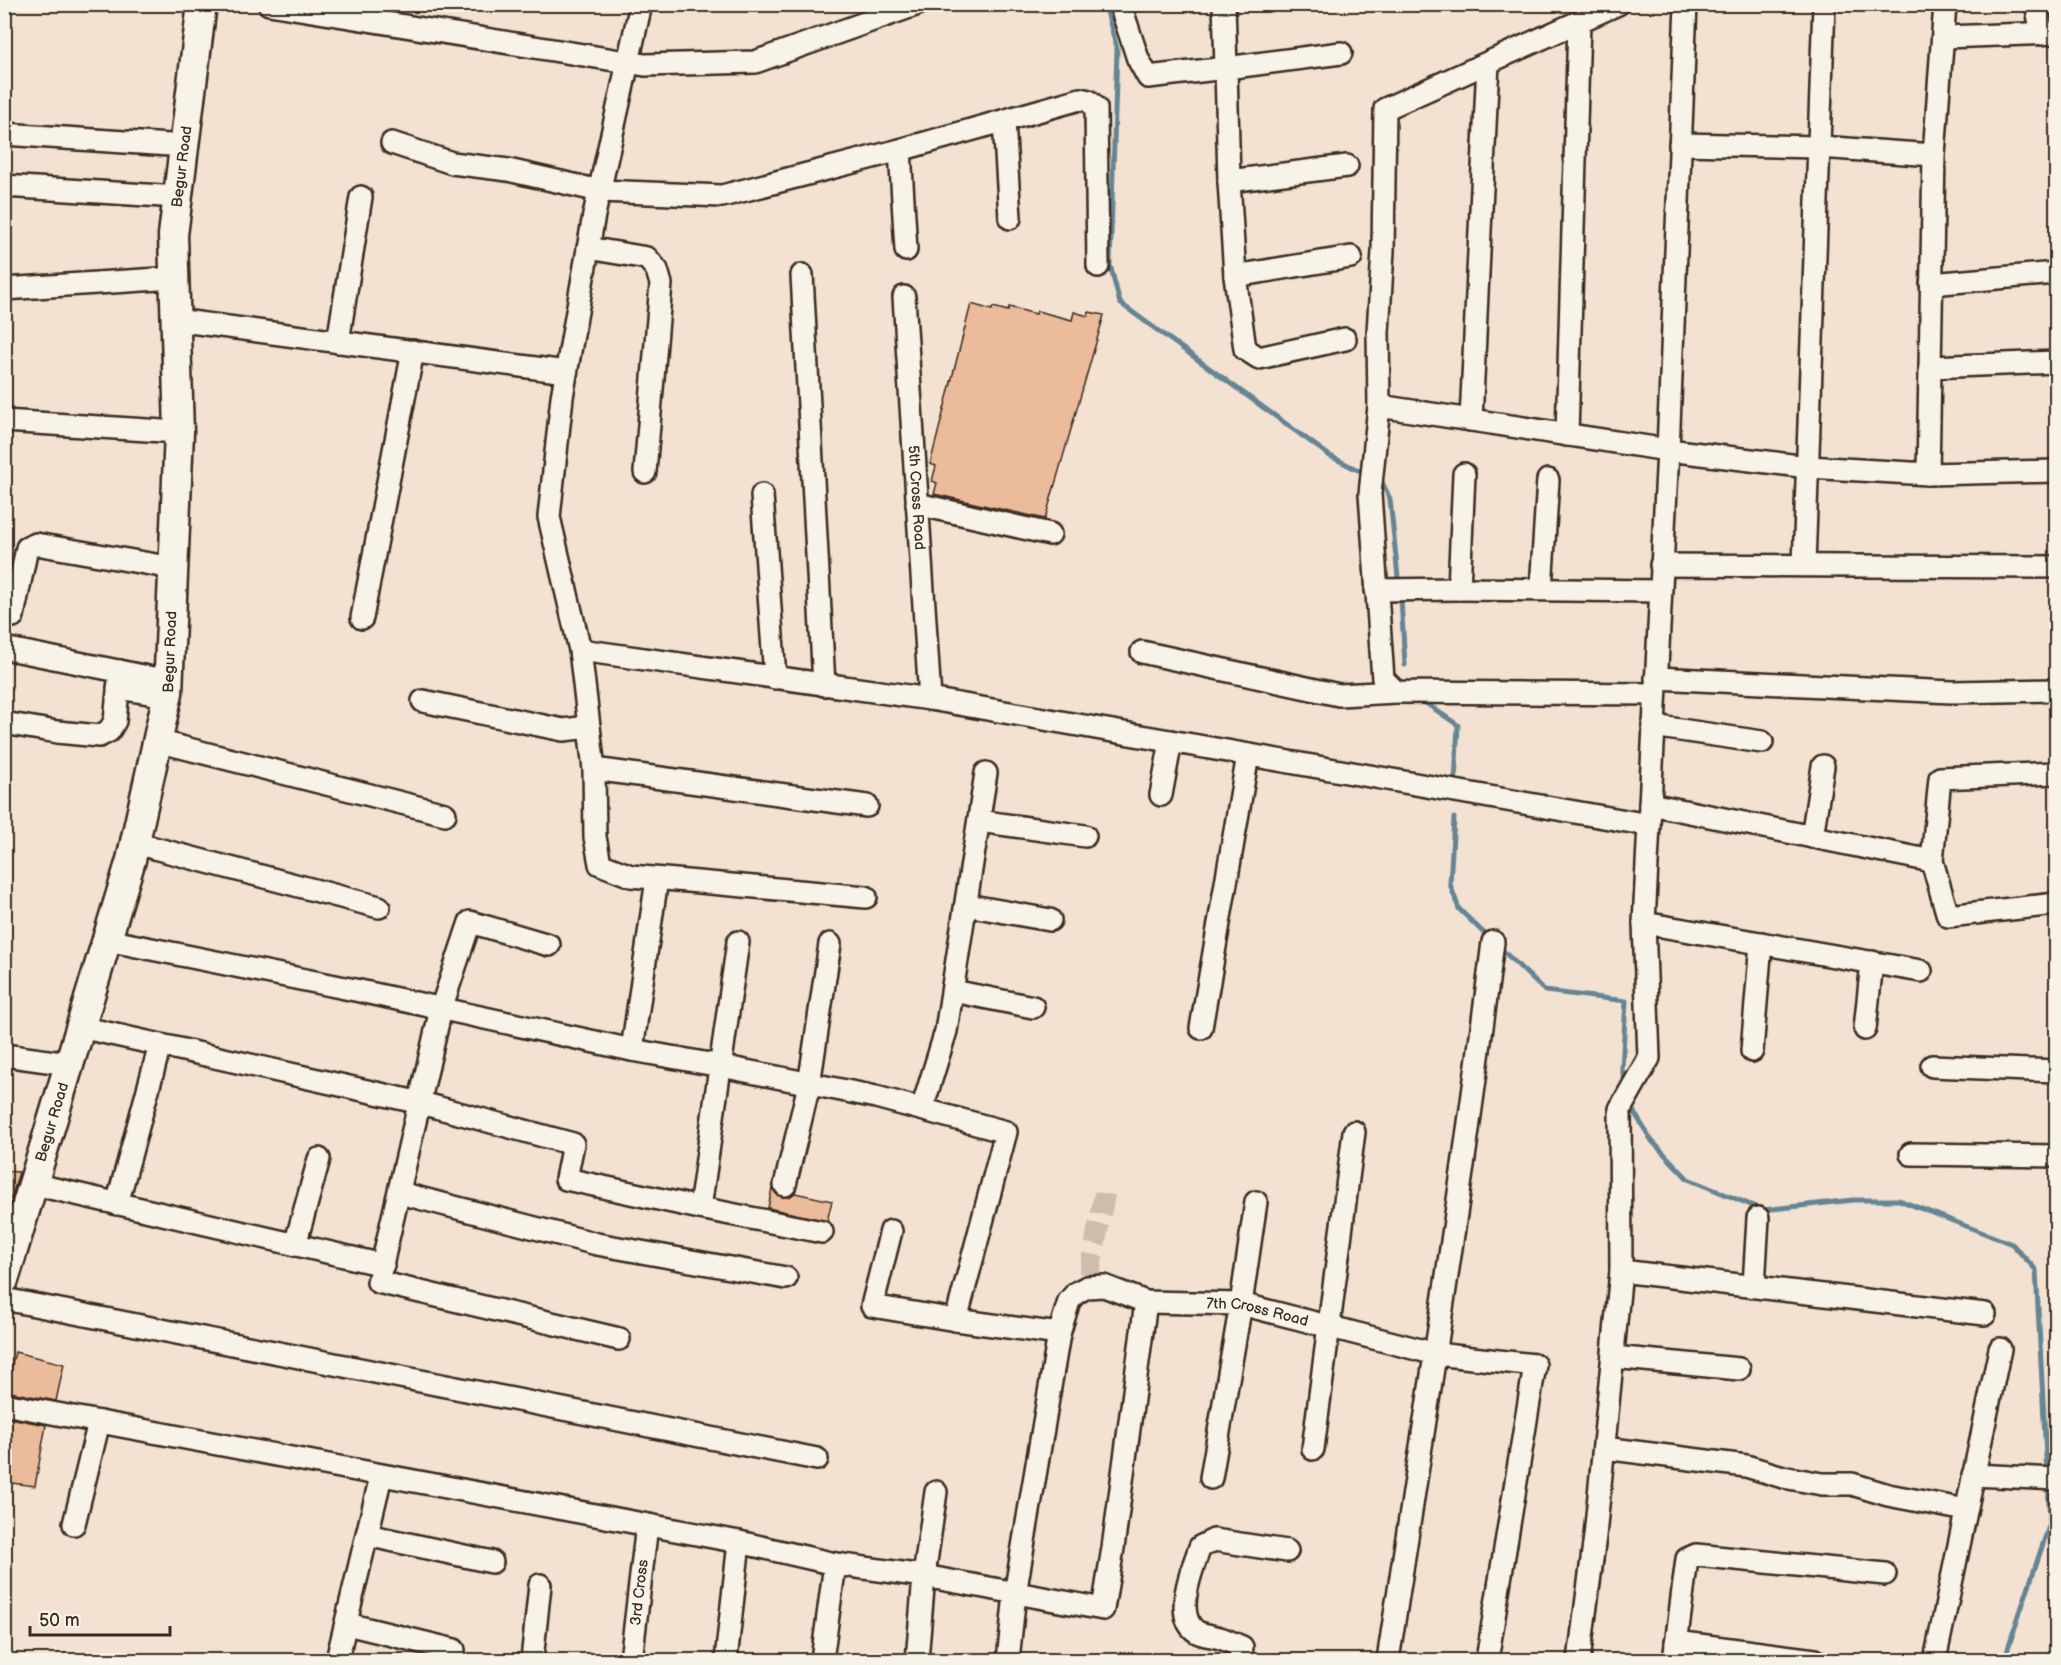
<svg xmlns="http://www.w3.org/2000/svg" width="2061" height="1665" viewBox="0 0 2061 1665" font-family="'Balsamiq Sans',sans-serif">
  <rect width="100%" height="100%" fill="#f3e2d1"/>
  <filter id="ink" filterUnits="userSpaceOnUse"><feTurbulence type="fractalNoise" baseFrequency=".0167" numOctaves="2"/><feDisplacementMap in="SourceGraphic" scale="12" xChannelSelector="R" yChannelSelector="G"/><feConvolveMatrix kernelMatrix="1 2 1 2 8 2 1 2 1" color-interpolation-filters="sRGB"/></filter>
  <g filter="url(#ink)">
    <g fill="none" stroke-linecap="round" stroke-linejoin="round">
      <!-- stream -->
      <path stroke="#658594" stroke-width="5" d="M 1105,4 L 1117,49 L 1110,265 L 1120,303 L 1330,456 L 1358,470
        M 1382,482 L 1390,499 L 1398,577
        M 1401,599 L 1405,665
        M 1421,700 L 1458,725 L 1455,781
        M 1454,818 L 1450,884 L 1459,909 L 1491,940
        M 1498,946 L 1545,991 L 1626,1001 L 1622,1069 L 1626,1086
        M 1629,1104 L 1652,1141 L 1688,1179 L 1763,1210 L 1853,1200 L 1899,1200 L 2012,1244 L 2036,1270 L 2047,1475
        M 2004,1660 L 2050,1523 L 2048,1484"/>
    </g>
    <!-- building -->
    <path fill="#ebbb9b" stroke="#3b2a1e" stroke-width="1.5" d="M 971,304 L 992,310 L 993,307 L 1008,311 L 1009,307 L 1036,314 L 1037,311 L 1072,320 L 1074,312 L 1088,316 L 1089,312 L 1104,315 L 1045,519 L 934,494 L 937,483 L 932,481 L 936,466 L 930,464 Z
      M 4,1171 L 19,1172 L 11,1199 L 4,1198 Z
      M 772,1188 L 777,1195 L 783,1197 L 789,1197 L 795,1193 L 832,1201 L 827,1221 L 768,1208 Z
      M 15,1352 L 64,1364 L 56,1401 L 5,1391 Z
      M 4,1417 L 46,1425 L 35,1486 L 4,1482 Z"/>
    <g fill="none" stroke-linecap="round" stroke-linejoin="round">
      <!-- minor-tunnel -->
      <path stroke="#cebdad" stroke-width="21" stroke-dasharray="21 10" stroke-linecap="butt" d="M 1089,1275 L 1105,1192"/>
      <!-- minor casing -->
      <g stroke="#3b2a1e" stroke-width="26">
        <g id="minor">
          <path d="M 269,4 L 645,65 L 755,62 L 918,4"/>
          <path d="M 641,4 L 594,215 L 562,397 L 549,517 L 580,650 L 594,769 L 595,837 L 600,864 L 631,876 L 866,897"/>
          <path d="M 1120,4 L 1138,59 L 1148,77 L 1226,68 L 1224,4"/>
          <path d="M 1618,4 L 1385,109 L 1383,251 L 1378,332 L 1379,406 L 1370,494 L 1383,679 L 1396,692 L 1655,694"/>
          <path d="M 2036,4 L 2042,34"/>
          <path d="M 1944,37 L 2056,33"/>
          <path d="M 1341,53 L 1226,68 L 1229,181 L 1235,276 L 1245,349 L 1259,358 L 1345,339"/>
          <path d="M 1004,121 L 1010,218"/>
          <path d="M 4,134 L 185,146"/>
          <path d="M 392,143 L 452,163 L 508,170 L 600,191 L 722,196 L 900,150 L 1080,99 L 1089,101 L 1096,108 L 1098,266"/>
          <path d="M 1680,144 L 1819,147 L 1934,155"/>
          <path d="M 900,150 L 906,250"/>
          <path d="M 1229,181 L 1347,166"/>
          <path d="M 4,186 L 178,197"/>
          <path d="M 588,248 L 647,258 L 657,270 L 661,284 L 645,472"/>
          <path d="M 802,275 L 824,685"/>
          <path d="M 1235,276 L 1351,257"/>
          <path d="M 1931,284 L 2056,273"/>
          <path d="M 4,289 L 174,278"/>
          <path id="s1" d="M 904,297 L 930,699"/>
          <path d="M 175,320 L 566,372"/>
          <path d="M 338,342 L 361,197"/>
          <path d="M 1930,367 L 2056,362"/>
          <path d="M 1379,406 L 1668,450 L 1808,467 L 1928,474 L 2056,471"/>
          <path d="M 1471,420 L 1488,63"/>
          <path d="M 4,421 L 179,432"/>
          <path d="M 1567,435 L 1579,22"/>
          <path d="M 1928,474 L 1934,155 L 1945,4"/>
          <path d="M 762,495 L 775,678"/>
          <path d="M 917,504 L 1050,534"/>
          <path d="M 1661,565 L 2056,567"/>
          <path d="M 1804,565 L 1824,4"/>
          <path d="M 1459,589 L 1464,474"/>
          <path d="M 1541,589 L 1548,480"/>
          <path d="M 1376,590 L 1459,589 L 1660,591"/>
          <path d="M 13,616 L 27,548 L 36,544 L 173,568"/>
          <path d="M 362,618 L 413,351"/>
          <path d="M 4,648 L 168,681"/>
          <path d="M 580,650 L 930,699 L 1649,825"/>
          <path d="M 1142,652 L 1339,695 L 1396,692"/>
          <path d="M 1656,678 L 1952,692 L 2056,690"/>
          <path d="M 118,688 L 167,696"/>
          <path d="M 423,701 L 563,730 L 589,727"/>
          <path d="M 4,723 L 57,732 L 99,736 L 109,731 L 115,721 L 120,671"/>
          <path d="M 1653,726 L 1762,742"/>
          <path d="M 157,741 L 445,814"/>
          <path d="M 594,769 L 867,806"/>
          <path d="M 2056,773 L 1940,778 L 1932,861 L 1948,916 L 2056,904"/>
          <path d="M 1161,795 L 1171,741"/>
          <path d="M 1650,804 L 1932,861"/>
          <path d="M 979,821 L 1085,836"/>
          <path d="M 1812,837 L 1823,766"/>
          <path d="M 135,843 L 379,907"/>
          <path d="M 966,905 L 1050,920"/>
          <path d="M 1644,923 L 1921,971"/>
          <path d="M 107,940 L 360,991 L 632,1050 L 721,1066 L 876,1097 L 1006,1132 L 956,1320"/>
          <path d="M 549,945 L 470,922 L 441,1009 L 378,1282 L 619,1339"/>
          <path d="M 953,991 L 1033,1007"/>
          <path d="M 80,1027 L 421,1103 L 573,1144 L 566,1179 L 700,1208 L 822,1232"/>
          <path d="M 1201,1028 L 1248,755"/>
          <path d="M 1865,1029 L 1872,962"/>
          <path d="M 632,1050 L 657,879"/>
          <path d="M 1752,1051 L 1761,943"/>
          <path d="M 4,1055 L 69,1064"/>
          <path d="M 1932,1066 L 2056,1071"/>
          <path d="M 922,1109 L 946,1031 L 986,773"/>
          <path d="M 1911,1154 L 2056,1156"/>
          <path d="M 33,1184 L 383,1265"/>
          <path d="M 785,1185 L 809,1085 L 830,944"/>
          <path d="M 400,1193 L 597,1244 L 786,1278"/>
          <path d="M 117,1204 L 160,1045"/>
          <path d="M 700,1208 L 738,942"/>
          <path d="M 891,1231 L 872,1306 L 956,1320 L 1059,1334"/>
          <path d="M 295,1245 L 319,1159"/>
          <path d="M 1621,1271 L 1985,1314"/>
          <path d="M 1754,1286 L 1758,1218"/>
          <path d="M 4,1299 L 817,1459"/>
          <path d="M 1613,1357 L 1739,1369"/>
          <path d="M 4,1404 L 739,1542 L 835,1564 L 924,1576 L 1103,1609 L 1113,1548 L 1146,1302"/>
          <path d="M 1604,1448 L 1746,1466 L 1783,1477 L 1822,1484 L 1852,1484 L 1888,1495 L 1966,1510"/>
          <path d="M 1313,1449 L 1354,1132"/>
          <path d="M 1973,1475 L 2056,1479"/>
          <path d="M 1211,1478 L 1241,1304 L 1256,1202"/>
          <path d="M 74,1524 L 99,1422"/>
          <path d="M 367,1535 L 492,1562"/>
          <path d="M 347,1624 L 454,1650 L 451,1660"/>
          <path d="M 1676,1642 L 1815,1660"/>
          <path d="M 337,1660 L 381,1476"/>
          <path d="M 532,1660 L 540,1585"/>
          <path id="s2" d="M 631,1660 L 647,1525"/>
          <path d="M 726,1660 L 739,1542"/>
          <path d="M 822,1660 L 835,1564"/>
          <path d="M 917,1660 L 924,1576 L 936,1492"/>
          <path id="s3" d="M 1008,1660 L 1015,1594 L 1059,1334 L 1069,1301 L 1076,1293 L 1087,1287 L 1104,1286 L 1146,1302 L 1241,1304 L 1436,1354 L 1535,1365 L 1487,1660"/>
          <path d="M 1240,1660 L 1242,1647 C 1234,1644 1227,1640 1220,1638 C 1213,1636 1203,1635 1197,1632 C 1172,1616 1193,1567 1200,1547 L 1214,1540 L 1287,1551"/>
          <path d="M 1388,1660 C 1425,1421 1463,1182 1493,942"/>
          <path d="M 1579,1660 L 1595,1536 L 1621,1271 L 1620,1109 L 1649,1058 L 1644,923 L 1668,450 L 1686,4"/>
          <path d="M 1674,1660 L 1687,1559 L 1696,1555 L 1885,1574"/>
          <path d="M 1935,1660 L 2000,1349"/>
        </g>
      </g>
      <!-- secondary casing -->
      <g stroke="#3b2a1e" stroke-width="33">
        <g id="secondary">
          <path id="s4" d="M 4,1280 L 131,860 L 168,693 L 179,432 L 173,235 L 202,4"/>
        </g>
      </g>
      <!-- minor -->
      <use href="#minor" stroke="#f7f3e8" stroke-width="21"/>
      <!-- secondary -->
      <use href="#secondary" stroke="#f7f3e8" stroke-width="28"/>
    </g>
  </g>
  <g text-anchor="middle" stroke-width="4.5" stroke-linejoin="round" paint-order="stroke">
    <!-- street labels -->
    <g font-size="15" fill="#3b2a1e" stroke="#f7f3e8">
      <text dy="5" stroke="none"><textPath href="#s4" startOffset="1137">Begur Road</textPath></text>
      <text dy="5" stroke="none"><textPath href="#s1" startOffset="201">5th Cross Road</textPath></text>
      <text dy="5" stroke="none"><textPath href="#s4" startOffset="651">Begur Road</textPath></text>
      <text dy="5" stroke="none"><textPath href="#s4" startOffset="165">Begur Road</textPath></text>
      <text dy="5" stroke="none"><textPath href="#s3" startOffset="562">7th Cross Road</textPath></text>
      <text dy="5" stroke="none"><textPath href="#s2" startOffset="68">3rd Cross</textPath></text>
    </g>
  </g>
  <!-- margin -->
  <rect width="2061" height="1665" fill="none" stroke="#f7f3e8" stroke-width="24"/>
  <rect x="12" y="12" width="2037" height="1641" fill="none" stroke="#3b2a1e" stroke-width="2" filter="url(#ink)"/>
  <!-- scale -->
  <path d="M30 1626v9h140v-9" fill="none" stroke="#3b2a1e" stroke-width="3"/>
  <text x="39" y="1626" font-size="18" fill="#3b2a1e" stroke="#f7f3e8" stroke-width="4.5" paint-order="stroke">50 m</text>
</svg>
